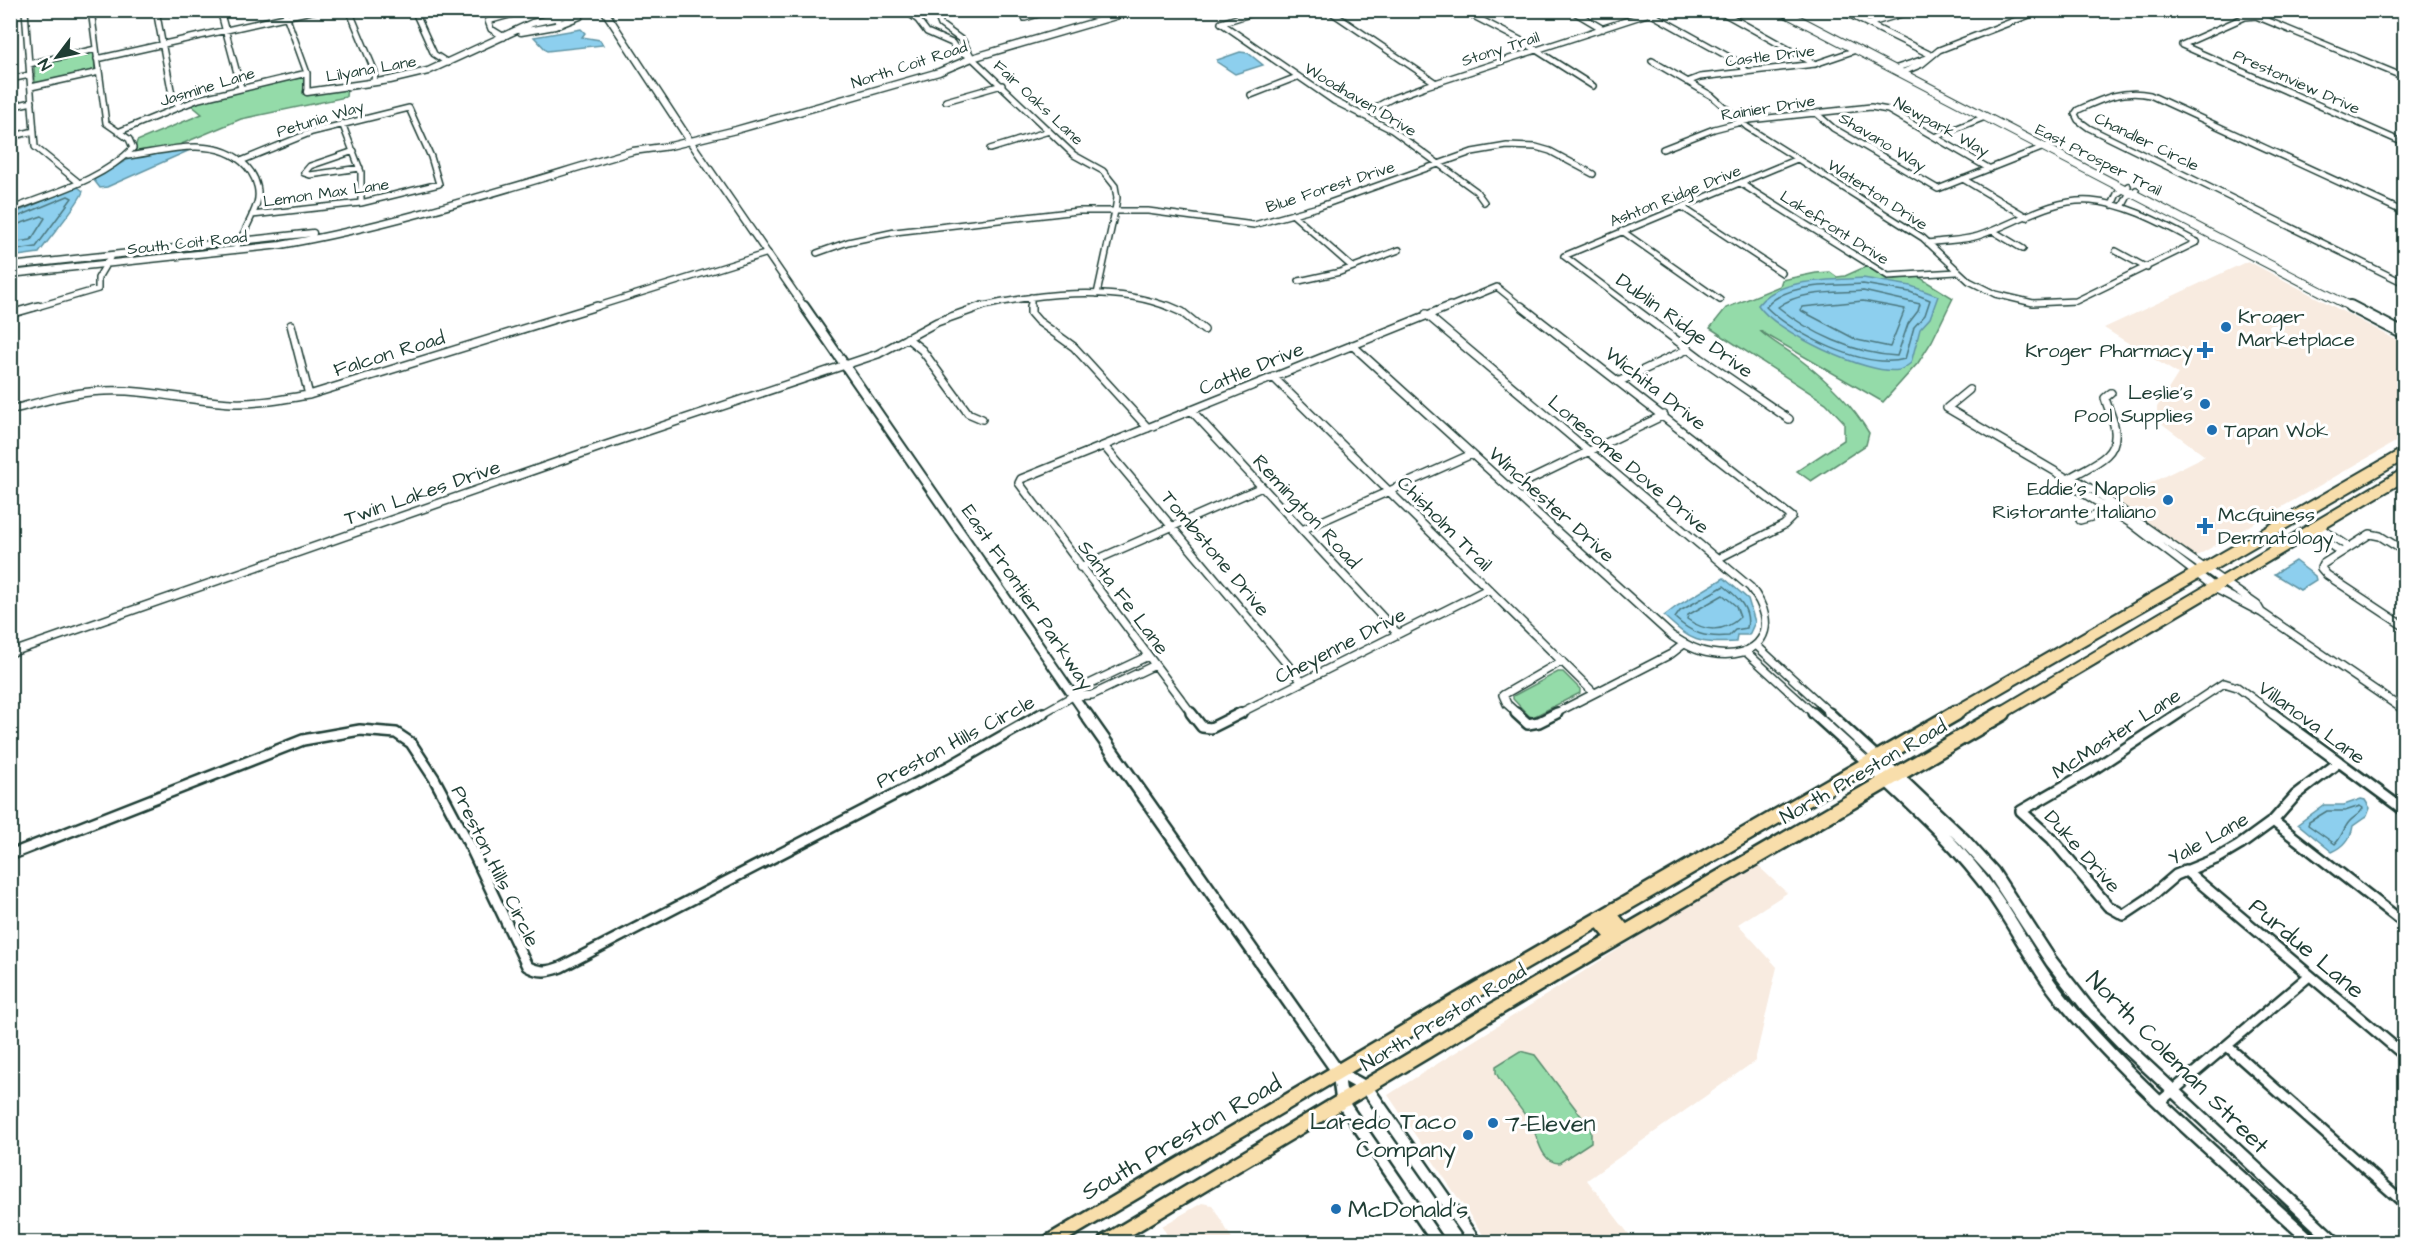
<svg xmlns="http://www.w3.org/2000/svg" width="2415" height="1253" viewBox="0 0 2415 1253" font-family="'Architects Daughter',sans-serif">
  <rect width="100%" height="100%" fill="#fff"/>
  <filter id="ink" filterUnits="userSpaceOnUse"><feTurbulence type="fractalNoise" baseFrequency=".0167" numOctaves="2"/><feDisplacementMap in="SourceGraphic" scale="12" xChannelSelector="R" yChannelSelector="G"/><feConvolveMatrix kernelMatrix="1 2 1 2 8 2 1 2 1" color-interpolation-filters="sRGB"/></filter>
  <g filter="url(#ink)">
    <!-- built -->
    <path fill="#f8ebe0" d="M 2248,261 L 2404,344 L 2404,437 L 2195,557 L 2116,500 L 2205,456 L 2157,420 L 2157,407 L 2178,374 L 2104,328 Z
      M 1755,863 L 1787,893 L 1738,924 L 1777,967 L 1755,1061 L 1587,1180 L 1635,1242 L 1488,1242 L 1388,1095 Z
      M 1202,1203 L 1212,1205 L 1234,1242 L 1171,1242 L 1162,1226 Z"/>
    <!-- green -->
    <path fill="#94dba9" stroke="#5a8c6e" stroke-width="1.5" d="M 94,52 L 95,71 L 35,83 L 34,65 Z
      M 305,76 L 303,94 L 347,87 L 346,97 L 241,119 L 179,145 L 134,152 L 137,141 L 202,114 L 190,104 L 232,92 Z
      M 1867,266 L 1892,279 L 1919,277 L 1953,298 L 1932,341 L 1918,363 L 1883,402 L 1760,331 C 1771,341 1786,349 1798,358 C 1826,379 1851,403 1869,433 L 1866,445 L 1811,481 L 1797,471 L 1844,440 L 1844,422 L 1826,403 L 1710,328 L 1726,308 L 1780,286 L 1782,280 L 1816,273 L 1830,272 L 1837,277 L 1845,276 Z
      M 1558,672 L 1563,672 L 1580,689 L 1580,693 L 1533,717 L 1529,716 L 1513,699 L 1513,696 Z
      M 1520,1051 L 1535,1055 L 1591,1129 L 1591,1142 L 1559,1163 C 1540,1163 1538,1135 1531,1124 C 1520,1106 1505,1091 1496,1073 L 1496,1066 Z"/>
    <!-- water -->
    <path fill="#8dcfee" stroke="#6195a4" stroke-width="1.5" d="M 581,29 L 585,33 L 582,37 L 600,40 L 603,45 L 547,51 L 534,37 Z
      M 1240,52 L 1248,53 L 1263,65 L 1235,74 L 1217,62 L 1217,60 Z
      M 184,149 L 188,151 L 107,187 L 100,188 L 93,179 L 132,157 Z
      M 74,187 L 78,187 L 83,191 C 82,200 47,241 39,253 L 11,257 L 11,215 Z
      M 1863,278 L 1911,286 L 1938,296 L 1930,318 L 1920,329 L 1911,363 C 1907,366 1903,369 1899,370 C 1868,376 1774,331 1758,305 C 1779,277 1831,281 1863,278 Z
      M 2295,561 L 2315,576 L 2316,580 L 2300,590 L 2274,574 Z
      M 1724,578 L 1748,599 L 1755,622 L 1749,635 L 1737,635 L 1736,642 C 1698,644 1692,642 1664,616 L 1677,606 Z
      M 2361,799 L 2365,800 L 2370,808 L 2367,816 L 2353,826 C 2351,839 2344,847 2332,852 L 2298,824 L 2324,805 L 2344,805 Z"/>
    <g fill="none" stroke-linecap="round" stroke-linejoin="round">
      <!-- shore -->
      <path stroke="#4b777e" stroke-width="1.5" d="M 10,220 L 68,196 L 72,198 L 36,247 L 10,251
        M 10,227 L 42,216 L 45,218 L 31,240 L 10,243
        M 1863,284 L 1910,292 L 1930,300 L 1925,315 L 1914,327 L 1905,359 C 1865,370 1794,335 1766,307 C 1786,282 1834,286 1863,284 Z
        M 1863,291 L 1920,304 L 1918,311 L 1908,324 L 1897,356 C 1855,354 1810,333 1778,307 C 1800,290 1837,293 1863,291 Z
        M 1863,301 L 1905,309 L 1890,347 L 1857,340 L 1800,310 L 1802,307 Z
        M 1724,586 C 1738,597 1751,609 1747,628 L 1735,630 L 1729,636 C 1706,638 1692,634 1675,618 L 1680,611 Z
        M 1723,595 L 1736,606 L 1740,617 C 1724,633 1705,632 1687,619 L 1688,615 Z
        M 2360,806 L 2363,808 C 2360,815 2354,816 2349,822 C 2343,829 2342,837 2335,844 L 2308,825 L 2309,822 L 2327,811 L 2345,811 Z"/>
      <!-- minor-far2 casing -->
      <g stroke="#1f3d34" stroke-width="8">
        <path id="minor-far2" d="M 25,10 L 35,147 L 77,181
          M 156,10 L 173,100 L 180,106
          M 220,10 L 241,88
          M 284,10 L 307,73 L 307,92
          M 349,10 L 375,72 L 374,82
          M 414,10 L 434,54 L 448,63
          M 551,10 L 560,23
          M 905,10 L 918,20 L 927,32 L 952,43 L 956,49 L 972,58 L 1074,155 L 1103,171 L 1115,186 L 1117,198 L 1115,211 L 1097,294
          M 935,10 L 941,25 L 963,41 L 972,58
          M 1328,10 L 1436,83
          M 1462,10 L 1522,41 L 1593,86
          M 1571,10 L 1603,29
          M 1718,10 L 1815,64
          M 1840,10 L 1931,55
          M 1646,11 L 1738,62 L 1747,72
          M 351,13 L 363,10
          M 1025,18 L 1052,10
          M 1221,23 L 1334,101 L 1392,130 L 1476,191 L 1484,202
          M 1221,23 L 1263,10
          M 1868,24 L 1915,10
          M 504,37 L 491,29 L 488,21 L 527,10
          M 2182,45 L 2404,143
          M 2182,45 L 2245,17 L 2256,16 L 2404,77
          M 97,59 L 316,10
          M 1652,61 L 1712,96 L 1747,127 L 1923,238 L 1969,281 L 1995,294 L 2033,303 L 2076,301 L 2197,242
          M 29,64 L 96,49
          M 1894,69 L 1927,58
          M 1901,73 L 1922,64 L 1939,50 L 2042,10
          M 10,79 L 30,75
          M 1687,82 L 1700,77 L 1815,64 L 1856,50
          M 31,87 L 99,72
          M 1251,95 L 1297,77
          M 946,101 L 1002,85
          M 10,107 L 32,102
          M 1816,113 L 1833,128 L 1938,189 L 2049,145
          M 1361,115 L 1393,98 L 1426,86 L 1650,13
          M 342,123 L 361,172 L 361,203
          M 118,132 L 199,99 L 307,73
          M 10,137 L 34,131
          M 1935,137 L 1985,117
          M 990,149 L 1049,131
          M 1663,149 L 1714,129 L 1749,120 L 1871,107 L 1888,110 L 1990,169
          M 354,151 L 310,166 L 304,173 L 310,175 L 360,168
          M 128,156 C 166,151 224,132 251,172 C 257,181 260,193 257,203 C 252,219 242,235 235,250
          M 241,161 L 312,132 L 409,108 L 431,157 L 439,184 L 361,203 L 252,215
          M 1963,179 L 2027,217
          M 1740,183 L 1888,276 L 1957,272
          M 2112,205 L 2117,194 L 2128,186
          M 1682,207 L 1782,273
          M 2122,207 L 2128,196 L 2136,190
          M 10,210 C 51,193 101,181 133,148 L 129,139 L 106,123 L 91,10
          M 2404,212 L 2150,95 C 2123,89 2102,99 2078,110 L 2075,114 L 2078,120 L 2089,128 L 2404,283
          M 1292,214 L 1352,267
          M 1622,231 L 1720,300
          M 1993,231 L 2023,249
          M 1928,243 C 1945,240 1962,241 1978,236 C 2015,224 2050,198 2091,201 C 2129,204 2164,225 2197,242
          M 2116,251 L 2147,268
          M 817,253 L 848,242 L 895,232 L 1078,211 L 1148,211 L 1254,225 L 1318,207 L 1472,152 L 1507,146 L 1536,147 L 1550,151 L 1593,174
          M 1299,281 L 1340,272 L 1399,250
          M 1031,297 L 1031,308
          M 33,308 L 98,289 L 98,278 L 111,256
          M 592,308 L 768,253
          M 975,308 C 1033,294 1114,284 1171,308
          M 1446,308 L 1497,287 L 1523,308
          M 1633,308 L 1564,256 L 1797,159"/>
      </g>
      <!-- minor-far1 casing -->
      <g stroke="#1f3d34" stroke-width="10">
        <path id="minor-far1" d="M 1031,306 L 1031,313 L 1038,321 L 1074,347 L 1148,428
          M 1168,306 L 1182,312 L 1204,330
          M 1521,306 L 1792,517 L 1784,525 L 1717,559
          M 1631,306 L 1700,358 L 1789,419
          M 10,314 L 38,306
          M 291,325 L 309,395
          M 907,338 L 922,350 L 968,413 L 982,419
          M 1352,345 L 1672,636 C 1684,644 1696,651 1710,653 C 1760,662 1783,628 1750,587 L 1426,314
          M 1273,377 L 1594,693
          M 1620,381 L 1688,349
          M 1969,390 L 1947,408 L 2068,479 L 2080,482 L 2093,490 L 2257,605 L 2261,612
          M 10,410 C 41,402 72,392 104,391 C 147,389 189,401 232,403 C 258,404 283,399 309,395 L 597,306
          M 1191,410 L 1398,634
          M 1104,446 L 1302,682
          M 2068,479 L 2074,487 L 2132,524 L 2218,590 L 2262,613 L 2404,710
          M 2068,479 C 2087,466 2118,459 2115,431 C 2114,419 2108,409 2105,398 L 2111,393
          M 1511,489 L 1664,415
          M 2080,520 L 2113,511
          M 2317,526 L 2349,547
          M 1302,530 L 1472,454
          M 2310,531 L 2341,552
          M 2404,551 L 2380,536 L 2370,534 L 2323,564 L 2321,568 L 2327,575 L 2404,626
          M 1080,567 L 1262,487
          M 1756,645 L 1831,714
          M 1745,651 L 1814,714
          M 10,653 L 606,445 L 878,354 L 937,322 L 982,306
          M 1073,696 L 1092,695 L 1155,665
          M 1041,714 L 1073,696 L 1085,686 L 1148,656
          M 1192,714 L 1019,483 L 1021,479 L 1450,306
          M 1238,714 L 1488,589
          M 1518,714 L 1507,704 L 1503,695 L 1562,661
          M 1554,714 L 1671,654 L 1684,644
          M 2177,714 L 2224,683 L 2237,687 L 2274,714"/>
      </g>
      <!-- minor casing -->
      <g stroke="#1f3d34" stroke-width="14">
        <path id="minor" d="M 1191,713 L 1202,727 L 1211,728 L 1241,713
          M 1516,713 L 1528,724 L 1539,722 L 1557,713
          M 1813,713 L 1869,764
          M 1829,713 L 1879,759
          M 2179,713 L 2094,769 L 2021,811 L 2052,839 L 2108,906 L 2124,915 L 2148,899 L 2176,875 L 2218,858 L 2240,845 L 2273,821 L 2296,795 L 2339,762
          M 2272,713 L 2339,762
          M 2339,762 L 2404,810
          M 2273,821 L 2404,923
          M 10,855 L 303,740 L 360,730 L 396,733 L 411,743 L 434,778 L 471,848 L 527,966 C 539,973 548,972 561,967 L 950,766 L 1043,713
          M 2185,870 L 2404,1055
          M 2227,1046 L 2404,1203
          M 2161,1101 L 2309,976"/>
      </g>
      <!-- tertiary-far2 casing -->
      <g stroke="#1f3d34" stroke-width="9">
        <path id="tertiary-far2" d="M 604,10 L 690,141 L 805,308
          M 521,32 L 555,26 L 580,16
          M 307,92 L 390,80 L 428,71 L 532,23 L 590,10
          M 10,266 L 313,233
          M 10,274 L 281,245 C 401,224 517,185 633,151 L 670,146 L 736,130 L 939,72 L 972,58 L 1136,10"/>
      </g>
      <!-- tertiary-far1 casing -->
      <g stroke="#1f3d34" stroke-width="12">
        <path id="tertiary-far1" d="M 804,306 L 1086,714"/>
      </g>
      <!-- tertiary casing -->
      <g stroke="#1f3d34" stroke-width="16">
        <path id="tertiary" d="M 1085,713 L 1338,1072 L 1367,1088 L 1475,1242
          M 1879,759 L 1964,840 L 1993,872 L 2051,961 L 2087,1007 L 2123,1044 L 2335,1242
          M 1869,764 C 1913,805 1959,846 1994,896 C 2018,930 2036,969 2064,1002 C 2138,1090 2228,1164 2312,1242
          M 1338,1072 L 1342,1102 L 1438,1242"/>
      </g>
      <!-- secondary-far1 casing -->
      <g stroke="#1f3d34" stroke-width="10">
        <path id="secondary-far1" d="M 1780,10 L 2353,308"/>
      </g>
      <!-- secondary casing -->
      <g stroke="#1f3d34" stroke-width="14">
        <path id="secondary" d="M 2350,306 L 2404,334"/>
      </g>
      <!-- primary-far1 casing -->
      <g stroke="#1f3d34" stroke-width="15">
        <path id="primary-far1" d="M 1953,714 L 2404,454
          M 2000,714 L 2404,475"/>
      </g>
      <!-- primary casing -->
      <g stroke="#1f3d34" stroke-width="19">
        <path id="primary" d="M 1609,914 L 1625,933
          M 1599,919 L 1615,938
          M 1050,1242 L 1466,996 L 1956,713
          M 1106,1242 L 1555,974 L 2003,713"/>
      </g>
      <!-- minor-far2 -->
      <use href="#minor-far2" stroke="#fff" stroke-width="5"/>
      <!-- minor-far1 -->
      <use href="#minor-far1" stroke="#fff" stroke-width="7"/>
      <!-- minor -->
      <use href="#minor" stroke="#fff" stroke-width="9"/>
      <!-- tertiary-far2 -->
      <use href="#tertiary-far2" stroke="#fff" stroke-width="6"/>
      <!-- tertiary-far1 -->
      <use href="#tertiary-far1" stroke="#fff" stroke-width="8"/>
      <!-- tertiary -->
      <use href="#tertiary" stroke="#fff" stroke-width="11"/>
      <!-- secondary-far1 -->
      <use href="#secondary-far1" stroke="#fff" stroke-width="8"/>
      <!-- secondary -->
      <use href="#secondary" stroke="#fff" stroke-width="10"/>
      <!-- primary-far1 -->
      <use href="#primary-far1" stroke="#f8deab" stroke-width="11"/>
      <!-- primary -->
      <use href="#primary" stroke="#f8deab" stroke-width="14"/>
    </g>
  </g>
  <!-- markers -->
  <g fill="#1f6fb2" stroke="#fff" stroke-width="2">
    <circle cx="2226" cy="327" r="6"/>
    <path d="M2202 341h6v6h6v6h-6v6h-6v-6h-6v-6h6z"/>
    <circle cx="2205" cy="404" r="6"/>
    <circle cx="2212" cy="430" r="6"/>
    <circle cx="2168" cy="500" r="6"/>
    <path d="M2202 517h6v6h6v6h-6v6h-6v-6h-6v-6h6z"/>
    <circle cx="1493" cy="1123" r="6"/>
    <circle cx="1468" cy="1135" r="6"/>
    <circle cx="1336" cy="1209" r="6"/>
  </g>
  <g text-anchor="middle" stroke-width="6" stroke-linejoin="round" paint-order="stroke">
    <!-- far-street labels -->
    <g font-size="16" fill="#1f3d34" stroke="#fff">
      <text transform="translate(1500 48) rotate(-18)" y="6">Stony Trail</text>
      <text transform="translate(1770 55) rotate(-7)" y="6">Castle Drive</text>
      <text transform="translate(909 64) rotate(-18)" y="6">North Coit Road</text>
      <text transform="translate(371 68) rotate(-10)" y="6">Lilyana Lane</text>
      <text transform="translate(2297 81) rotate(24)" y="6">Prestonview Drive</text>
      <text transform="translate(207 86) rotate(-17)" y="6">Jasmine Lane</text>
      <text transform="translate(1361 99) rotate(31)" y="6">Woodhaven Drive</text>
      <text transform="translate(1039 102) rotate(43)" y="6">Fair Oaks Lane</text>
      <text transform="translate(1768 107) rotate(-9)" y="6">Rainier Drive</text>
      <text transform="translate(320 118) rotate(-17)" y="6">Petunia Way</text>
      <text transform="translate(1942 126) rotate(29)" y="6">Newpark Way</text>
      <text transform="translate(1883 141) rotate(31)" y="6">Shavano Way</text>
      <text transform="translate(2147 141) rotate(26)" y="6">Chandler Circle</text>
      <text transform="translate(2099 159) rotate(27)" y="6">East Prosper Trail</text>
      <text transform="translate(1330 186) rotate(-18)" y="6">Blue Forest Drive</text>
      <text transform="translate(326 192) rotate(-8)" y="6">Lemon Max Lane</text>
      <text transform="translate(1878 194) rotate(33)" y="6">Waterton Drive</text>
      <text transform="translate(1675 195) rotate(-22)" y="6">Ashton Ridge Drive</text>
      <text transform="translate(1835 227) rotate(32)" y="6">Lakefront Drive</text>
      <text transform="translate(187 242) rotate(-6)" y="6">South Coit Road</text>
    </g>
    <!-- poi labels -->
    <g font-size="20" fill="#1f3d34" stroke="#fff" text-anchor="start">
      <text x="2238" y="323">Kroger<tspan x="2238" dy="23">Marketplace</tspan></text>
      <text x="2193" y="357" text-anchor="end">Kroger Pharmacy</text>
      <text x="2193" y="399" text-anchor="end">Leslie's<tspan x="2193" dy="23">Pool Supplies</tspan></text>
      <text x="2224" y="437">Tapan Wok</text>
      <text x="2156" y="495" text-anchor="end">Eddie's Napolis<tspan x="2156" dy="23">Ristorante Italiano</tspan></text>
      <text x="2218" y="521">McGuiness<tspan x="2218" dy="23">Dermatology</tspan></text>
    </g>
    <!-- street labels -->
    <g font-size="20" fill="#1f3d34" stroke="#fff">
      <text transform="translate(1685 325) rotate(36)" y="7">Dublin Ridge Drive</text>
      <text transform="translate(389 353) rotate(-17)" y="7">Falcon Road</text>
      <text transform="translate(1251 368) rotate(-22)" y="7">Cattle Drive</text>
      <text transform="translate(1656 388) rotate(38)" y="7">Wichita Drive</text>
      <text transform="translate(1629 464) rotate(40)" y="7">Lonesome Dove Drive</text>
      <text transform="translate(422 492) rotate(-19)" y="7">Twin Lakes Drive</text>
      <text transform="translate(1552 504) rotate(42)" y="7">Winchester Drive</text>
      <text transform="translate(1307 511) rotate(47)" y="7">Remington Road</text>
      <text transform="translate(1445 523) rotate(45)" y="7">Chisholm Trail</text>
      <text transform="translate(1216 553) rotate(50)" y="7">Tombstone Drive</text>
      <text transform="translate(1028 597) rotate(56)" y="7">East Frontier Parkway</text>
      <text transform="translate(1124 597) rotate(53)" y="7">Santa Fe Lane</text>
      <text transform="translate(1340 645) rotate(-27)" y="7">Cheyenne Drive</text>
      <text transform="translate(2312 722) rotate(36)" y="7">Villanova Lane</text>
      <text transform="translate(2116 733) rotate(-33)" y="7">McMaster Lane</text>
      <text transform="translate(955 741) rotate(-28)" y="7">Preston Hills Circle</text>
      <text transform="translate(1863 771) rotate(-30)" y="7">North Preston Road</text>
      <text transform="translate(2208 838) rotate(-29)" y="7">Yale Lane</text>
      <text transform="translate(2083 851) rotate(48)" y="7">Duke Drive</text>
      <text transform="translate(496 866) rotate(64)" y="7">Preston Hills Circle</text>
      <text transform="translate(1443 1017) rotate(-31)" y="7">North Preston Road</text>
    </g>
    <!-- near-street labels -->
    <g font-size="24" fill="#1f3d34" stroke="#fff">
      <text transform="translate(2307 948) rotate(40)" y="8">Purdue Lane</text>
      <text transform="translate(2178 1062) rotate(45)" y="8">North Coleman Street</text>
      <text transform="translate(1181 1137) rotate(-30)" y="8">South Preston Road</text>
    </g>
    <!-- near-poi labels -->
    <g font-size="24" fill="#1f3d34" stroke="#fff" text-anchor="start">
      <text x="1456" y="1129" text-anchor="end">Laredo Taco<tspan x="1456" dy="28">Company</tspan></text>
      <text x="1505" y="1131">7-Eleven</text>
      <text x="1348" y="1217">McDonald's</text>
    </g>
  </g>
  <!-- margin -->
  <rect width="2415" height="1253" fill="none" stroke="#fff" stroke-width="36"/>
  <rect x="18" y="18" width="2379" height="1217" fill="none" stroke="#1f3d34" stroke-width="2" filter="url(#ink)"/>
  <!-- north arrow -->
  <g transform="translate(57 57) rotate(238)" stroke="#ffffff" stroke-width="4.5" paint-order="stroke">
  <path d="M0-4.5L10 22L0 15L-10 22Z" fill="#1f3d34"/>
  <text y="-9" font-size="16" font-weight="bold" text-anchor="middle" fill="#1f3d34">N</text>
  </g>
</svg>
